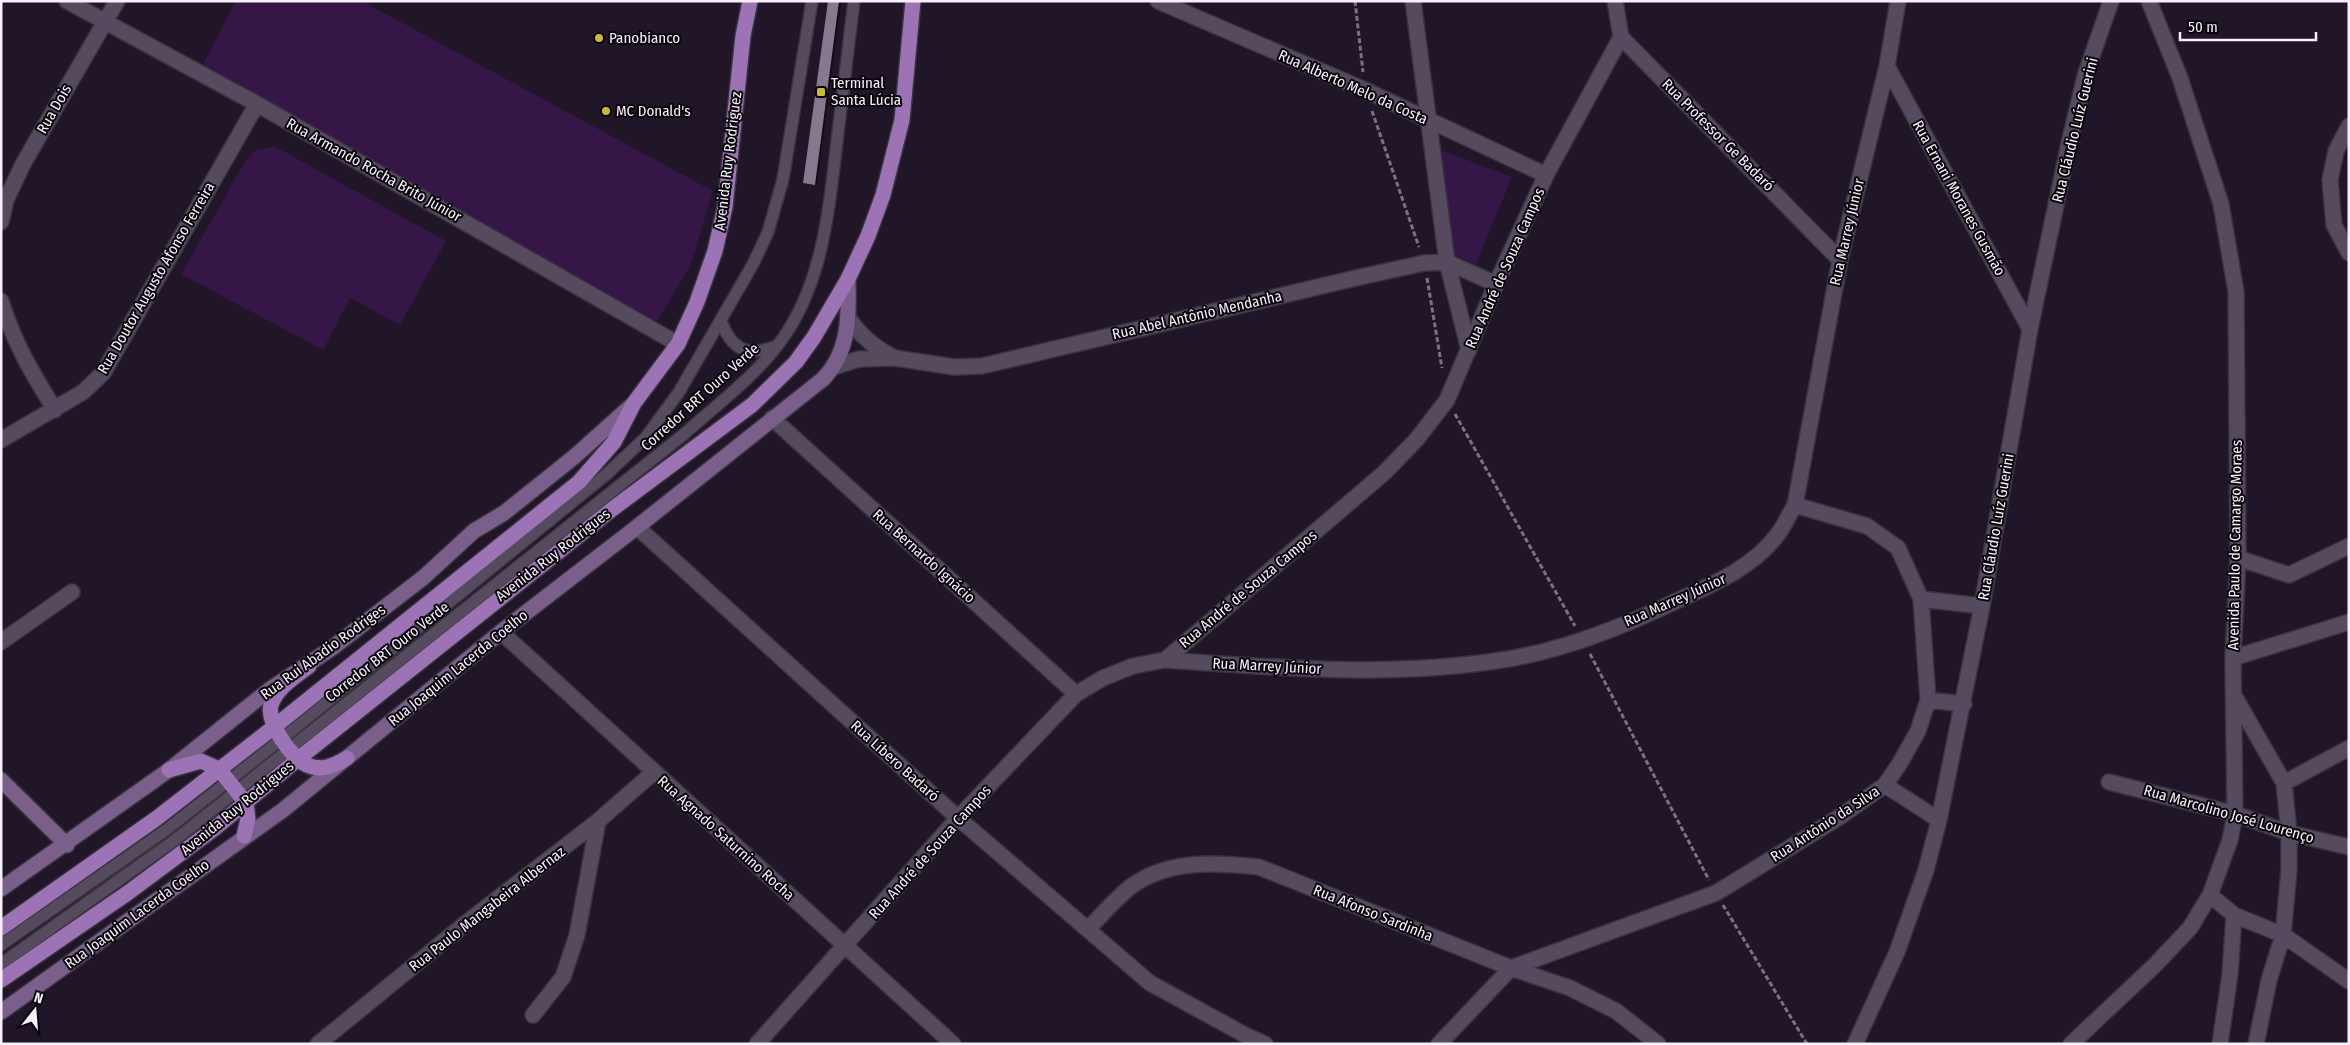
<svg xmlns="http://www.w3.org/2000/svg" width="2350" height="1045" viewBox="0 0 2350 1045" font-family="'Fira Sans Condensed',sans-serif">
  <rect width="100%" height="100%" fill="#201627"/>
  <!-- green -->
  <path fill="#351646" d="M 236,1 L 362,1 L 713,191 L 691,265 L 652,329 L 199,72 Z
    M 274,146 L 446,241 L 400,325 L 350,298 L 323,350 L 181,274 L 246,160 L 254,151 Z
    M 1436,148 L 1512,177 L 1476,264 L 1451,254 Z"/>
  <!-- shadow -->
  <path fill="#0007" d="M 829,1 L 841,1 L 817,185 L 805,183 Z"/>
  <!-- building -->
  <path fill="#86798f" d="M 828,1 L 839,1 L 815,185 L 803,183 Z"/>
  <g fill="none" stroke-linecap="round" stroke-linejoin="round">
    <!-- lane casing -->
    <g stroke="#39323f" stroke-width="14">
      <path id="lane" d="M 721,321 C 731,348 745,357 774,347
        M 1,945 L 166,830 L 283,738 L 608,473 L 646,437 L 679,392 L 753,264 L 768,232 L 783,179 L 812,1
        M 1,964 L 175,840 L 683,435 C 721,401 766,369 792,324 C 824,270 830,202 837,141 C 843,94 848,48 854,1"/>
    </g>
    <!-- street casing -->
    <g stroke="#39323f" stroke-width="18">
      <path id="street" d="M 67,1 L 257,104 L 678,344
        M 1158,1 L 1365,90 L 1546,175
        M 1413,1 L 1447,262 L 1469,350
        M 1615,1 L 1621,37 L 1840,260
        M 1887,66 L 2030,329
        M 2349,126 L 2336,151 L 2330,180 L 2334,225 L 2349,253
        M 1,222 L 6,200 L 23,164 L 117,1
        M 1,301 C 15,345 31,371 55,410
        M 849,319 C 862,337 874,347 893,357
        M 834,367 L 859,359 L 895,358 L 954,367 L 982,366 L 1360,277 L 1424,263 L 1447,262 L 1496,284
        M 772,418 L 1076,694
        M 1,440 L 83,392 L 103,373 L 257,104
        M 637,527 L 958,818 L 1150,983 L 1245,1035 L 1265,1044
        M 2238,558 L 2289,575 L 2349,546
        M 1921,599 L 1982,606
        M 501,632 L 953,1044
        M 1,642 L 72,592
        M 2233,658 L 2349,622
        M 1165,660 C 1280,668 1394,678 1508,659 C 1562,650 1622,627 1672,603 C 1709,586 1752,569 1778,534 C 1785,525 1789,514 1795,505 L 1840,260 L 1887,66 L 1898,1
        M 2236,699 L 2284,783 L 2289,833 L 2289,870 L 2283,935 L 2269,980 L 2256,1044
        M 1928,700 L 1964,704
        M 2109,782 L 2235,814 L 2289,833 L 2349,847
        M 2284,783 L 2349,748
        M 1885,785 L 1939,820
        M 2210,895 L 2234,915 L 2230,974 L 2220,1044
        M 2234,915 L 2283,935 L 2349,981
        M 1089,928 C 1102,915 1120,893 1136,883 C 1174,859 1217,863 1259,867 L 1511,968 L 1570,988 L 1616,1011 L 1658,1044
        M 533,1015 L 563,977 L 577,935 L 598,821
        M 318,1044 L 466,923 L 598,821 L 654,772
        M 757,1044 L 958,818 L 1076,694 L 1103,678 L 1133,666 L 1165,660 L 1384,473 L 1417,439 L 1447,400 L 1496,284 L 1546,175 L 1621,37
        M 1439,1044 L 1511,968 L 1716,893 L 1841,816 L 1885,785 L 1900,763 L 1918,731 L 1928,700 L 1921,599 L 1898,548 L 1867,526 L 1795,505
        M 1855,1044 L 1897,952 L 1926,870 L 1939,820 L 1982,606 L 2030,329 L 2069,143 L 2085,76 L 2111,1
        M 2071,1044 L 2154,966 L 2190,928 L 2210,895 L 2230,840 L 2235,814 L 2233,658 L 2238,558 L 2236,292 L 2221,204 L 2180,78 L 2149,1"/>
    </g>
    <!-- secondary casing -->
    <g stroke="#39323f" stroke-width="18">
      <path id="secondary" d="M 1,780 L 67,845
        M 1,889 L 169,770 L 269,690 L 332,648 L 424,577 L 474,531 L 504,513 L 574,457 L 631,406
        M 1,1012 L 283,810 L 501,632 L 637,527 L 823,379 C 850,351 849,315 848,279"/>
    </g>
    <!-- primary casing -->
    <g stroke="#39323f" stroke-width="18">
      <path id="primary" d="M 309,666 C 296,676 276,688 271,705 C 266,722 292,759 307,765 C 322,772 335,765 347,758
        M 169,770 L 201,761 L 219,769 L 246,803 L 248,819 L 244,836
        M 1,928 L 157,818 L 274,727 L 579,482 L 614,442 L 634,403 L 678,344 L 697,302 L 715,251 L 725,207 L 743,36 L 750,1
        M 1,980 L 129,892 L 215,828 L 298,759 L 611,510 L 752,405 L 796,362 L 814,337 L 848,279 L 868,236 L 883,195 L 902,120 L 913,1"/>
    </g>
    <!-- path -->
    <path stroke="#7b7281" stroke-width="3" stroke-dasharray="5 2.5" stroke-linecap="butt" d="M 1355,1 L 1363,72
      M 1372,111 L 1419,247
      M 1427,278 L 1442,368
      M 1455,414 L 1575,626
      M 1590,654 L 1709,880
      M 1723,905 L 1807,1044"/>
    <!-- lane -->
    <use href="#lane" stroke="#564a5e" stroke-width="11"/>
    <!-- street -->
    <use href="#street" stroke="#564a5e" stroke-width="15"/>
    <!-- secondary -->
    <use href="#secondary" stroke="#795f8a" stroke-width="15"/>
    <!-- primary -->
    <use href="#primary" stroke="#9c74b5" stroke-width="15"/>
  </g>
  <!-- markers -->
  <g fill="#ccb939" stroke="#08050b" stroke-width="2">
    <circle cx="599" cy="38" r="5"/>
    <rect x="816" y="87" width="10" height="10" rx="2.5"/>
    <circle cx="606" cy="111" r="5"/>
  </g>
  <g text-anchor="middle" stroke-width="4" stroke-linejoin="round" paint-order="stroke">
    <!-- poi labels -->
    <g font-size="15" fill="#f7f0fc" stroke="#08050b" text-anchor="start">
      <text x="609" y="43">Panobianco</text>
      <text x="831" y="88">Terminal<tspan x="831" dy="17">Santa Lúcia</tspan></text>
      <text x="616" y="116">MC Donald's</text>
    </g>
    <!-- street labels -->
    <g font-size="15" fill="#f7f0fc" stroke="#08050b">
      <text transform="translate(1353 87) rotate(24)" y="5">Rua Alberto Melo da Costa</text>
      <text transform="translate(54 109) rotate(-60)" y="5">Rua Dois</text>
      <text transform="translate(2075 130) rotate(-76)" y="5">Rua Cláudio Luíz Guerini</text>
      <text transform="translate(1718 135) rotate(45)" y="5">Rua Professor Ge Badaró</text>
      <text transform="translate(728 161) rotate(-83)" y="5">Avenida Ruy Rodriguez</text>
      <text transform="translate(374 170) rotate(29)" y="5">Rua Armando Rocha Brito Júnior</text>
      <text transform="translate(1959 198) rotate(61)" y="5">Rua Ernani Moranes Gusmão</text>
      <text transform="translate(1847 232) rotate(-77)" y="5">Rua Marrey Júnior</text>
      <text transform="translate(1505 268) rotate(-66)" y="5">Rua André de Souza Campos</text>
      <text transform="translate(156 278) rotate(-60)" y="5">Rua Doutor Augusto Afonso Ferreira</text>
      <text transform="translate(1197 315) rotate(-13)" y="5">Rua Abel Antônio Mendanha</text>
      <text transform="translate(700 397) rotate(-42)" y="5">Corredor BRT Ouro Verde</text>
      <text transform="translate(1996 527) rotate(-80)" y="5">Rua Cláudio Luíz Guerini</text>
      <text transform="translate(2235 545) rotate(-89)" y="5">Avenida Paulo de Camargo Moraes</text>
      <text transform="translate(553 555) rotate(-38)" y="5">Avenida Ruy Rodrigues</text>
      <text transform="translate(924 556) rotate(42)" y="5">Rua Bernardo Ignácio</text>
      <text transform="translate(1248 589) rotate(-40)" y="5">Rua André de Souza Campos</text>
      <text transform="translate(1675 600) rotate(-24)" y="5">Rua Marrey Júnior</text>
      <text transform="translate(323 652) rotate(-36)" y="5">Rua Rui Abadio Rodriges</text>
      <text transform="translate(387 652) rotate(-38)" y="5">Corredor BRT Ouro Verde</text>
      <text transform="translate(1267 666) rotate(3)" y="5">Rua Marrey Júnior</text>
      <text transform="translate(458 668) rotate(-39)" y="5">Rua Joaquim Lacerda Coelho</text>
      <text transform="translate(895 761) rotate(42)" y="5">Rua Líbero Badaró</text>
      <text transform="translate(237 808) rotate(-39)" y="5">Avenida Ruy Rodrigues</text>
      <text transform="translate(2229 814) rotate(16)" y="5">Rua Marcolino José Lourenço</text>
      <text transform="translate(1825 824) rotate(-33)" y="5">Rua Antônio da Silva</text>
      <text transform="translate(726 838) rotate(42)" y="5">Rua Agnado Saturnino Rocha</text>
      <text transform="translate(930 852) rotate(-48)" y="5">Rua André de Souza Campos</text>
      <text transform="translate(487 909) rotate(-38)" y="5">Rua Paulo Mangabeira Albernaz</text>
      <text transform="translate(1373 913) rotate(22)" y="5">Rua Afonso Sardinha</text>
      <text transform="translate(137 914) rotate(-36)" y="5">Rua Joaquim Lacerda Coelho</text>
    </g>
  </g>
  <!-- border -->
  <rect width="2350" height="1045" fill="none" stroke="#f7f0fc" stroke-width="5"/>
  <!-- north arrow -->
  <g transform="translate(35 1010) rotate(17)" stroke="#08050b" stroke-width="4" paint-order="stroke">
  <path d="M0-4L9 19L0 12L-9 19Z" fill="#f7f0fc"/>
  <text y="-8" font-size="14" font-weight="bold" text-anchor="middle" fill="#f7f0fc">N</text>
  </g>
  <!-- scale -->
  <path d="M2180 32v8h136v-8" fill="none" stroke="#f7f0fc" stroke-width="2.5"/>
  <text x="2188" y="32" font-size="15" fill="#f7f0fc" stroke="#08050b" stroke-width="4" paint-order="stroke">50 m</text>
</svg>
